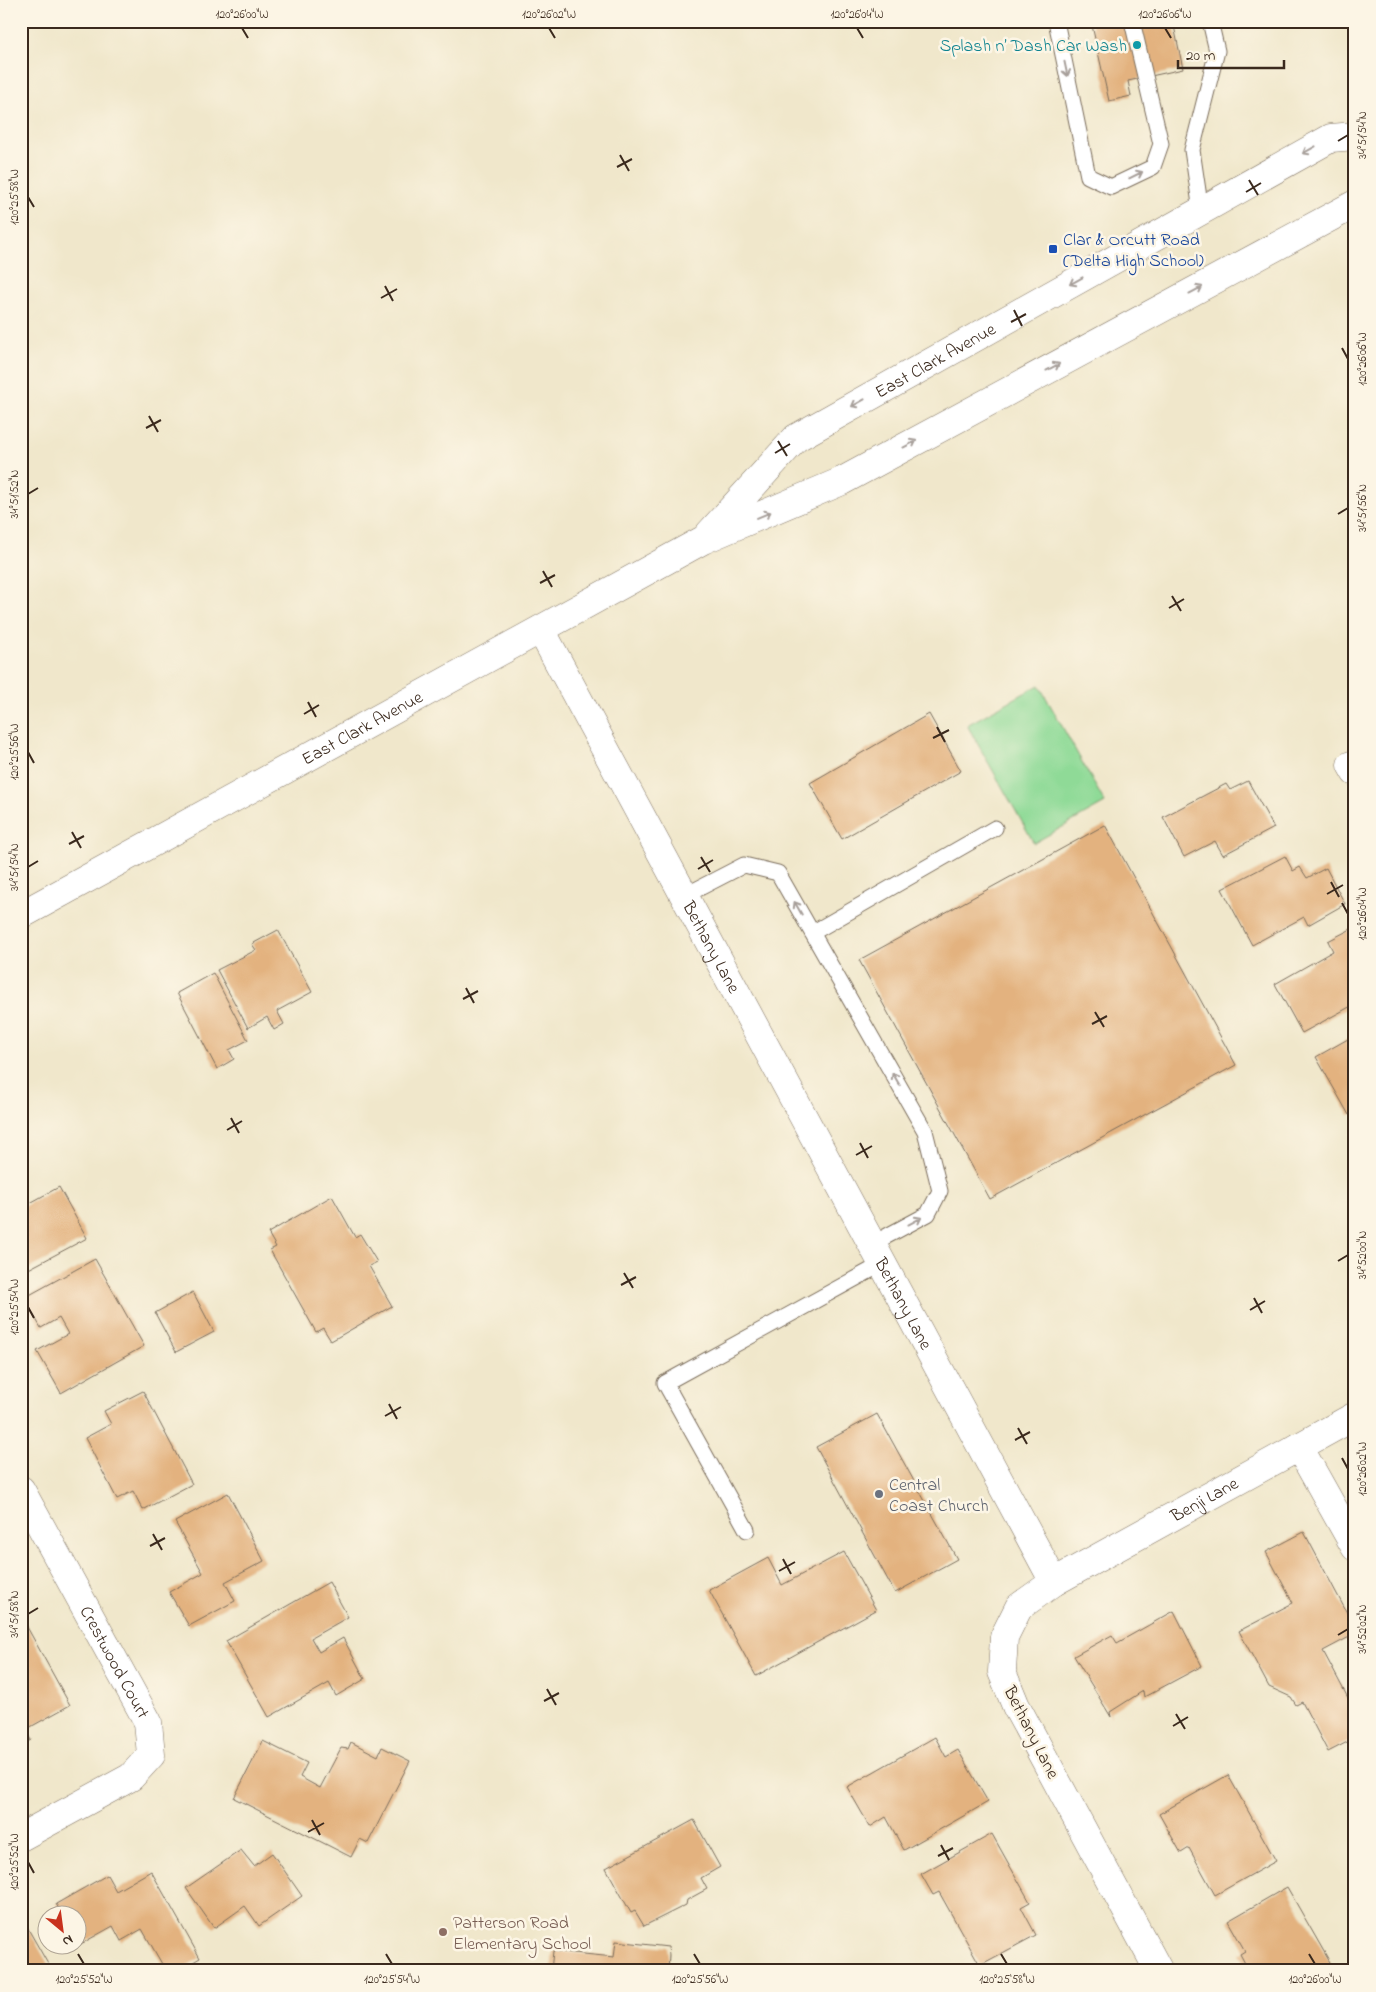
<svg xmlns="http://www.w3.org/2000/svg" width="1376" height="1992" viewBox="0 0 1376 1992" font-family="'Indie Flower',sans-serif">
  <rect width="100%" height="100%" fill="#fcf5e5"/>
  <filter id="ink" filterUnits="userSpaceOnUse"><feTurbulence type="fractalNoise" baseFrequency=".02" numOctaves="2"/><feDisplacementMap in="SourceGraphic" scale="10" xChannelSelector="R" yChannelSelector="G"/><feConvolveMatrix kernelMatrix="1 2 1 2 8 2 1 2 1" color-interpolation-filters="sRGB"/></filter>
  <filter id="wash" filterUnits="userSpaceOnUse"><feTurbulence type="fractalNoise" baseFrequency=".0096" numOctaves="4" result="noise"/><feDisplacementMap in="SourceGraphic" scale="20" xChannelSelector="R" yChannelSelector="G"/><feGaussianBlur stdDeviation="1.12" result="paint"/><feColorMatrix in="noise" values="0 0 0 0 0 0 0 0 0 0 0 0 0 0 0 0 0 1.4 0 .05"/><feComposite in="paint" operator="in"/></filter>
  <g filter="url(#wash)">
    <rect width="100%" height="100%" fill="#f0e7cb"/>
    <!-- green -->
    <path fill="#8fda97" stroke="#65825a" d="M 1039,685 L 1105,803 L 1034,843 L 967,725 Z"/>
    <g id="blocks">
      <!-- building -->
      <path fill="#e3b27f" d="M 1091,21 L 1173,21 L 1183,69 L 1128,81 L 1131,96 L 1109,101 Z
        M 929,714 L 961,771 L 842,839 L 810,783 Z
        M 1248,781 L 1274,828 L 1223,855 L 1215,841 L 1184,857 L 1163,817 L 1226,784 L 1230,790 Z
        M 1105,825 L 1236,1065 L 990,1199 L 859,960 Z
        M 1285,856 L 1293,871 L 1300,867 L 1307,878 L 1326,868 L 1345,904 L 1308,925 L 1304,917 L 1252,945 L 1222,889 Z
        M 1355,927 L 1355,1004 L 1302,1033 L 1275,984 L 1333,951 L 1328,941 Z
        M 278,930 L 312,992 L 277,1011 L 284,1024 L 274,1030 L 267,1017 L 248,1028 L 217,970 L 256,950 L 252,944 Z
        M 213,973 L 248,1040 L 229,1050 L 234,1059 L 217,1069 L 177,993 Z
        M 1355,1035 L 1355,1112 L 1349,1115 L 1316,1057 Z
        M 59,1187 L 87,1238 L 21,1273 L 21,1208 Z
        M 332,1196 L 355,1237 L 360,1234 L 377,1262 L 369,1266 L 392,1306 L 331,1341 L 323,1328 L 316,1332 L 270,1250 L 276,1247 L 268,1233 Z
        M 95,1259 L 144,1346 L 61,1393 L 37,1351 L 68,1334 L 59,1318 L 41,1328 L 24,1298 Z
        M 193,1292 L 214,1332 L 176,1352 L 155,1313 Z
        M 143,1391 L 192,1484 L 143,1510 L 133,1491 L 117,1499 L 85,1438 L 111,1424 L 104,1411 Z
        M 877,1414 L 957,1559 L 895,1593 L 816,1447 Z
        M 228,1493 L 264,1561 L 225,1582 L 235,1601 L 189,1626 L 169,1592 L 203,1573 L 175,1522 Z
        M 1304,1532 L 1355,1628 L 1355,1634 L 1323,1651 L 1355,1711 L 1355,1738 L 1328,1752 L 1302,1702 L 1296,1705 L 1291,1697 L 1269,1687 L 1239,1631 L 1293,1603 L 1266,1552 Z
        M 844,1552 L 876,1610 L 756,1676 L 709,1590 L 768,1558 L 782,1585 Z
        M 329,1582 L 348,1617 L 311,1638 L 319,1652 L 343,1638 L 365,1679 L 336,1696 L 329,1683 L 269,1717 L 226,1641 Z
        M 1174,1611 L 1202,1666 L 1144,1697 L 1143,1691 L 1110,1712 L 1111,1717 L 1074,1656 L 1112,1635 L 1117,1643 Z
        M 21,1616 L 70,1705 L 25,1730 L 31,1740 L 21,1745 Z
        M 935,1737 L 946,1757 L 958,1750 L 988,1802 L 904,1850 L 886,1817 L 870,1827 L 847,1787 Z
        M 263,1741 L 307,1763 L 300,1777 L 320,1788 L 341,1748 L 348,1749 L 351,1742 L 378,1756 L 382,1747 L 410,1761 L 368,1843 L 360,1839 L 351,1857 L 234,1798 Z
        M 1228,1775 L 1276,1861 L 1215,1895 L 1189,1848 L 1181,1853 L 1159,1814 Z
        M 694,1820 L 720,1867 L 701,1878 L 707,1889 L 687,1900 L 686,1905 L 644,1926 L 635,1911 L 631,1913 L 606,1868 Z
        M 992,1834 L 1030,1902 L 1021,1907 L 1036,1935 L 980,1965 L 939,1892 L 933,1895 L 921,1874 Z
        M 241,1850 L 254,1866 L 272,1853 L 302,1896 L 259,1926 L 245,1906 L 214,1928 L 186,1888 Z
        M 151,1871 L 200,1958 L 178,1971 L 166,1971 L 142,1929 L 121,1941 L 113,1926 L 79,1945 L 78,1914 L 62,1914 L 56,1904 L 107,1875 L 116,1891 Z
        M 1287,1887 L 1335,1971 L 1249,1971 L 1240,1954 L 1245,1951 L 1228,1921 Z
        M 23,1920 L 52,1971 L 21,1971 Z
        M 616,1941 L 668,1947 L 669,1955 L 668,1971 L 551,1971 L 553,1951 L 614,1957 Z"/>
    </g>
  </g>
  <g filter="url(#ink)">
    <use href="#blocks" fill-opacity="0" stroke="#7a6c5b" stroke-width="1"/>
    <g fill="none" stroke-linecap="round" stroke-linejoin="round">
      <!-- lane casing -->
      <g stroke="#7a6c5b" stroke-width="17">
        <path id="lane" d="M 1056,21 L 1088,176 L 1111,187 L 1153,167 L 1161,144 L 1132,21
          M 1201,211 L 1192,150 L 1217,51 L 1210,21
          M 684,896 L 744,865 L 778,873 L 925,1131 L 940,1191 L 928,1214 L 872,1244
          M 812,933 L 995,828
          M 747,1530 L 665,1383 L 882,1264"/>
      </g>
      <!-- street casing -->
      <g stroke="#7a6c5b" stroke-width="29">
        <g id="street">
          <path id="s1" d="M 541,630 L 1054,1582"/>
          <path d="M 1351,765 L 1355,772"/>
          <path d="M 1299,1447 L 1355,1547"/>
          <path id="s2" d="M 21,1490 L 148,1722 L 151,1755 L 131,1777 L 21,1837"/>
          <path id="s3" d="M 1159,1971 L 1016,1706 L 1002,1672 L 1004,1637 L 1019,1607 L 1054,1582 L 1355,1416"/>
        </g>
      </g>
      <!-- secondary casing -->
      <g stroke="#7a6c5b" stroke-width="29">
        <g id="secondary">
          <path id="s4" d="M 709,534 L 796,438 L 1331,138 L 1355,136"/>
          <path id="s5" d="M 21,915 L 703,540 L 842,481 L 1355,204"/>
        </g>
      </g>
      <!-- lane -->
      <use href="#lane" stroke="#fff" stroke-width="15"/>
      <!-- street -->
      <use href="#street" stroke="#fff" stroke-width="28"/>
      <!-- secondary -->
      <use href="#secondary" stroke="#fff" stroke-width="28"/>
    </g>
    <!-- one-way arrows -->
    <defs><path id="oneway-shaft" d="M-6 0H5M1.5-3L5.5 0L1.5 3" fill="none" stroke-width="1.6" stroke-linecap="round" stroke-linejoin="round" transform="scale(1.25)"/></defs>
    <g stroke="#a79f9a">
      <use href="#oneway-shaft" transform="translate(1066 69) rotate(78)"/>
      <use href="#oneway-shaft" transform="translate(1309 150) rotate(151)"/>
      <use href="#oneway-shaft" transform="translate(1136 175) rotate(-26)"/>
      <use href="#oneway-shaft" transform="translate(1076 281) rotate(151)"/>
      <use href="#oneway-shaft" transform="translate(1196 290) rotate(-28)"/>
      <use href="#oneway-shaft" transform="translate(1053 367) rotate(-28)"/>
      <use href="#oneway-shaft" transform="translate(858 403) rotate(151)"/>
      <use href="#oneway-shaft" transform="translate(910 444) rotate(-28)"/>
      <use href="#oneway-shaft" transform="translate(764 515) rotate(-23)"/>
      <use href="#oneway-shaft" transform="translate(798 908) rotate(-120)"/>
      <use href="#oneway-shaft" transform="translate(896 1079) rotate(-120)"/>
      <use href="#oneway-shaft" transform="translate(915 1221) rotate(-28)"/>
    </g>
  </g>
  <!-- ticks -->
  <path fill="none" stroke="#3b2a1e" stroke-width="2" d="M 242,28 L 248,38M 549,28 L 555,38M 857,28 L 863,38M 1165,28 L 1171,38M 1338,141 L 1348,135M 620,155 L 629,171M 617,167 L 632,159M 1249,180 L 1258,195M 1246,192 L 1261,183M 28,197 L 34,207M 385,286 L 393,301M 381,298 L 397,289M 1014,310 L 1022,326M 1011,322 L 1026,314M 1342,348 L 1348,359M 149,416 L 158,432M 146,428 L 161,420M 778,441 L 787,456M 775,453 L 790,444M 28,494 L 38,488M 1338,514 L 1348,508M 543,571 L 552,587M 540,583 L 555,575M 1172,596 L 1181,611M 1169,608 L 1184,599M 308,702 L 316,717M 304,714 L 319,705M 937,727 L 945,742M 933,738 L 949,730M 28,752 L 34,763M 72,832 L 81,848M 69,844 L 84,836M 701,857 L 710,872M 28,867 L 38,861M 698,869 L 713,860M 1331,882 L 1339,897M 1327,894 L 1343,885M 1342,903 L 1348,914M 466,988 L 474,1003M 463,999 L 478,991M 1095,1012 L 1104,1027M 1092,1024 L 1107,1016M 231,1118 L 239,1133M 227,1130 L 242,1121M 860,1143 L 868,1158M 856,1155 L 872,1146M 1338,1261 L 1348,1255M 624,1273 L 633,1288M 621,1285 L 636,1277M 1254,1298 L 1262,1313M 28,1307 L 34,1318M 1250,1310 L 1265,1301M 389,1404 L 397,1419M 385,1416 L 401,1407M 1018,1428 L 1027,1444M 1015,1440 L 1030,1432M 1342,1458 L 1348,1469M 153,1534 L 162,1550M 150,1546 L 165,1538M 783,1559 L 791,1574M 779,1571 L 795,1562M 28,1614 L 38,1608M 1338,1635 L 1348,1629M 547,1689 L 556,1705M 544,1701 L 559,1693M 1176,1714 L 1185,1729M 1173,1726 L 1188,1717M 312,1820 L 320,1835M 308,1832 L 324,1823M 941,1845 L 949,1860M 938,1856 L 953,1848M 28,1862 L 34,1873M 78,1954 L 84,1964M 386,1954 L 392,1964M 694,1954 L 700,1964M 1001,1954 L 1007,1964M 1309,1954 L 1315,1964"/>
  <!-- markers -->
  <circle fill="#0f9aa8" stroke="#fcf5e5" stroke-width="2" cx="1137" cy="45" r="5"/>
  <rect fill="#1a4fb4" stroke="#fcf5e5" stroke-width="2" x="1048" y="244" width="10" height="10" rx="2.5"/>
  <circle fill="#6b7280" stroke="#fcf5e5" stroke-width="2" cx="879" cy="1494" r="5"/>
  <circle fill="#8d6e63" stroke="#fcf5e5" stroke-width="2" cx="443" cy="1932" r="5"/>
  <g text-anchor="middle" stroke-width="5" stroke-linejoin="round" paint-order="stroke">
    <!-- culture labels -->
    <g font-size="18" fill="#0d838f" stroke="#fcf5e5" text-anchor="end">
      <text x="1127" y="51">Splash n’ Dash Car Wash</text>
    </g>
    <!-- transit labels -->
    <g font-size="18" fill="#164399" stroke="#fcf5e5" text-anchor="start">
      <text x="1063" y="245">Clar &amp; Orcutt Road<tspan x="1063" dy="21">(Delta High School)</tspan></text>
    </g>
    <!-- street labels -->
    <g font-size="18" fill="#3b2a1e" stroke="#fcf5e5">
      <text dy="6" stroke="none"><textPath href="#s4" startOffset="289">East Clark Avenue</textPath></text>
      <text dy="6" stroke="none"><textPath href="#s5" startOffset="389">East Clark Avenue</textPath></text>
      <text dy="6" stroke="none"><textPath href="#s1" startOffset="360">Bethany Lane</textPath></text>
      <text dy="6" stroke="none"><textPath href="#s1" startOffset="765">Bethany Lane</textPath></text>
      <text dy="6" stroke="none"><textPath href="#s3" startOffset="621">Benji Lane</textPath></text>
      <text dy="6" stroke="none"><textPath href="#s2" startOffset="196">Crestwood Court</textPath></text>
      <text transform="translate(1032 1732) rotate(63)" y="6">Bethany Lane</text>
    </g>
    <!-- worship labels -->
    <g font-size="18" fill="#5b616d" stroke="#fcf5e5" text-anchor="start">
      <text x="889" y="1490">Central<tspan x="889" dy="21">Coast Church</tspan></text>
    </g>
    <!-- education labels -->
    <g font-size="18" fill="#785e54" stroke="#fcf5e5" text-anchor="start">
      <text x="453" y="1928">Patterson Road<tspan x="453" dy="21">Elementary School</tspan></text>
    </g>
  </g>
  <!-- margin -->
  <rect width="1376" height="1992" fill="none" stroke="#fcf5e5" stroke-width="55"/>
  <!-- north arrow -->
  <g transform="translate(62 1930) rotate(151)"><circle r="24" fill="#fcf5e5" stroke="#afa495"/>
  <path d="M0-4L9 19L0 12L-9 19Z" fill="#c8321e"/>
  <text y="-8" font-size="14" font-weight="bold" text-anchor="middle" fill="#3b2a1e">N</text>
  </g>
  <!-- scale -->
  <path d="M1178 60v8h106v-8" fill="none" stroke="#3b2a1e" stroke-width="2.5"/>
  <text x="1186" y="60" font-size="15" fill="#3b2a1e" stroke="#fcf5e5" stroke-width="4" paint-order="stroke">20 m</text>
  <rect x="28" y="28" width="1320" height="1936" fill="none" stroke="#3b2a1e" stroke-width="2"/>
  <g font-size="12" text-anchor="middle" fill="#3b2a1e">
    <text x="242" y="18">120°26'00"W</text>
    <text x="549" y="18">120°26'02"W</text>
    <text x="857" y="18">120°26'04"W</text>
    <text x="1165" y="18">120°26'06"W</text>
    <text transform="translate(1362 135) rotate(-90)" y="4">34°51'54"N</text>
    <text transform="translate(14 197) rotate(-90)" y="4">120°25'58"W</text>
    <text transform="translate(1362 359) rotate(-90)" y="4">120°26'06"W</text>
    <text transform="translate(14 494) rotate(-90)" y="4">34°51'52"N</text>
    <text transform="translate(1362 508) rotate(-90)" y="4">34°51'56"N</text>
    <text transform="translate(14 752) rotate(-90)" y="4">120°25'56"W</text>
    <text transform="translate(14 867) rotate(-90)" y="4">34°51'54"N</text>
    <text transform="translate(1362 914) rotate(-90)" y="4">120°26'04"W</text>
    <text transform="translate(1362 1255) rotate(-90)" y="4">34°52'00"N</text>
    <text transform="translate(14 1307) rotate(-90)" y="4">120°25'54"W</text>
    <text transform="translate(1362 1469) rotate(-90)" y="4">120°26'02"W</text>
    <text transform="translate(14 1614) rotate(-90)" y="4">34°51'58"N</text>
    <text transform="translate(1362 1629) rotate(-90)" y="4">34°52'02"N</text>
    <text transform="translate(14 1862) rotate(-90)" y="4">120°25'52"W</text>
    <text x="84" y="1983">120°25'52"W</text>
    <text x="392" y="1983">120°25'54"W</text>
    <text x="700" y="1983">120°25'56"W</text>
    <text x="1007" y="1983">120°25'58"W</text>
    <text x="1315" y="1983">120°26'00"W</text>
  </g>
</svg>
